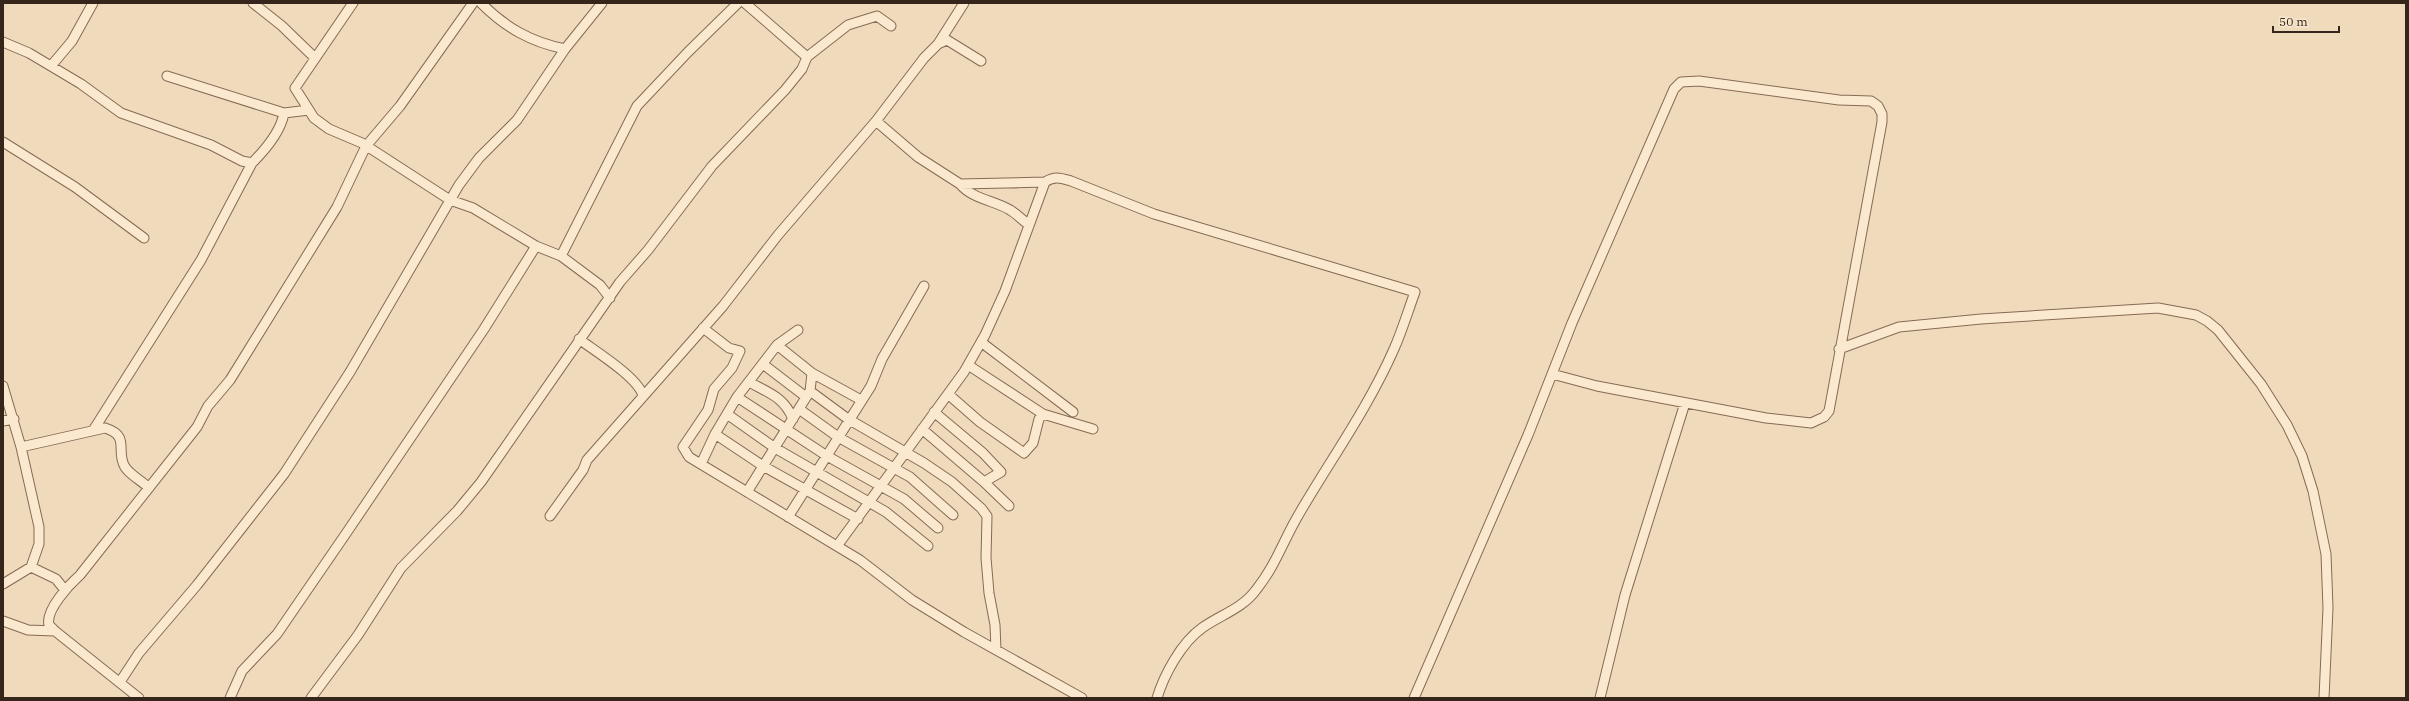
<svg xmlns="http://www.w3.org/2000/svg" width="2409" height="701" viewBox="0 0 2409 701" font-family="'IBM Plex Serif',serif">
  <rect width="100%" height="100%" fill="#efdabb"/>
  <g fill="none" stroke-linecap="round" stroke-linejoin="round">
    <!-- street casing -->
    <g stroke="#876a55" stroke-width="11">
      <path id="street" d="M 253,3 L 282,26 L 315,58
        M 353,3 L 295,88 L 314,118 L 329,129 L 362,143 L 450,200 L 473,208 L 536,246 L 561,256 L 600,285 L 610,298
        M 481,3 C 506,28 531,42 565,49
        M 745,3 L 807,57
        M 3,42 L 29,53 L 81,84 L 121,113 L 211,145 L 242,161 L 252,163 C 265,150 281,131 284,113 L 309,110
        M 938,44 L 964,3
        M 51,66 L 72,41 L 93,3
        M 167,76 L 284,113
        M 876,121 L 918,157 L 960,184 C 972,199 996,201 1010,210 C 1017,214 1022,220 1028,224
        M 3,142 L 75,187 L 144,238
        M 960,184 L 1045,182
        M 561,256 L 637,106 L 688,52 L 738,3
        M 703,328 L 729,348 L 740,351 L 732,368 L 714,389 L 708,410 L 683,447 L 689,457 L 860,560 L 912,600 L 964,632 L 1082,698
        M 579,339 C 595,351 639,378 643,396
        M 981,342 L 1073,412
        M 777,345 L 812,373 L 861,400
        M 1839,349 L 1899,327 L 1981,319 L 2158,308 L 2196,315 L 2207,321 L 2218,330 L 2261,384 L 2287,425 L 2302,456 L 2313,491 L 2326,554 L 2328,608 L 2324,698
        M 763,364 L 806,397
        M 968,365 L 1043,414 L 1093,429
        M 749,382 C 769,393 784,397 793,419
        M 3,386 L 21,447 L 39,527 L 39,544 L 31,567 L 3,584
        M 810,391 L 848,419 L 924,463 L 952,482 L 981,508 L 987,516 L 986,558 L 989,593 L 995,625 L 996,650
        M 948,394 L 980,422 L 1024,453 L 1033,443 L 1039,419 L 1043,414
        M 737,397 L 827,456 L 904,499 L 938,528
        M 799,409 L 838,437 L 910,477 L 953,515
        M 934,412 L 983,453 L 1001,472 L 984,482
        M 727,414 L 775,448 L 886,512 L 928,546
        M 3,421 L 14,419
        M 94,429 L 201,260 L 252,163
        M 922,429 L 984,482 L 1009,506
        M 715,434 L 763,466 L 858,519
        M 21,447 L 105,428 C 131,436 115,451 125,467 C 130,475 142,481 149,488
        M 701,464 L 715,434 L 737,397 L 777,345 L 798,330
        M 747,492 L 810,391 L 812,373
        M 550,516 L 583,470 L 587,460 L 723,306 L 778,235 L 876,121 L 924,58 L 938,44 L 947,40 L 981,61
        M 788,517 L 871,386 L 882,359 L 924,286
        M 837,546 L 964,372 L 985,335 L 1005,291 L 1045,182 C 1055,176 1060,178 1071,181 L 1154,214 L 1415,292 C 1408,311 1402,331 1394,349 C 1368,408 1331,459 1299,514 C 1283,541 1276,565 1256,590 C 1242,609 1220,615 1202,628 C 1181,643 1164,675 1157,698
        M 31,567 L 56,579 L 64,589
        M 3,621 L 28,630 L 55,631
        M 120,682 L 139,653 L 197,585 L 284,474 L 350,372 L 459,185 L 479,158 L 517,120 L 565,49 L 602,3
        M 139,698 L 55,631 L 49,625 C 45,610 70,584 80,575 L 197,427 L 208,406 L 230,380 L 337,207 L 366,146 L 400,106 L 473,3
        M 230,698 L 242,671 L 277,634 L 347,532 L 484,329 L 536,246
        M 311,698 L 358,635 L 401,568 L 457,511 L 481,482 L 620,282 L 648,250 L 712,166 L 785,90 L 802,69 L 807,57 L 848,25 L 877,16 L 891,26
        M 1414,698 L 1528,435 L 1572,323 L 1674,89 L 1681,82 L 1699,81 L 1839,100 L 1871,101 L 1878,106 L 1882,114 L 1882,122 L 1829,411 L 1824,417 L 1811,423 L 1766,418 L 1597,386 L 1552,374
        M 1600,698 L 1625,595 L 1685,403"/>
    </g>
    <!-- street -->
    <use href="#street" stroke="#fae9cf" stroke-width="9"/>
  </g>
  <!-- border -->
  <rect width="2409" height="701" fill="none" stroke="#36251a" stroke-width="8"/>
  <!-- scale -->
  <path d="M2273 26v6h66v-6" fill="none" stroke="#36251a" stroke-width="2"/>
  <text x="2279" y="26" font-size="12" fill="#36251a" stroke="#f7e6cb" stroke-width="3" paint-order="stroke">50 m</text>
</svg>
